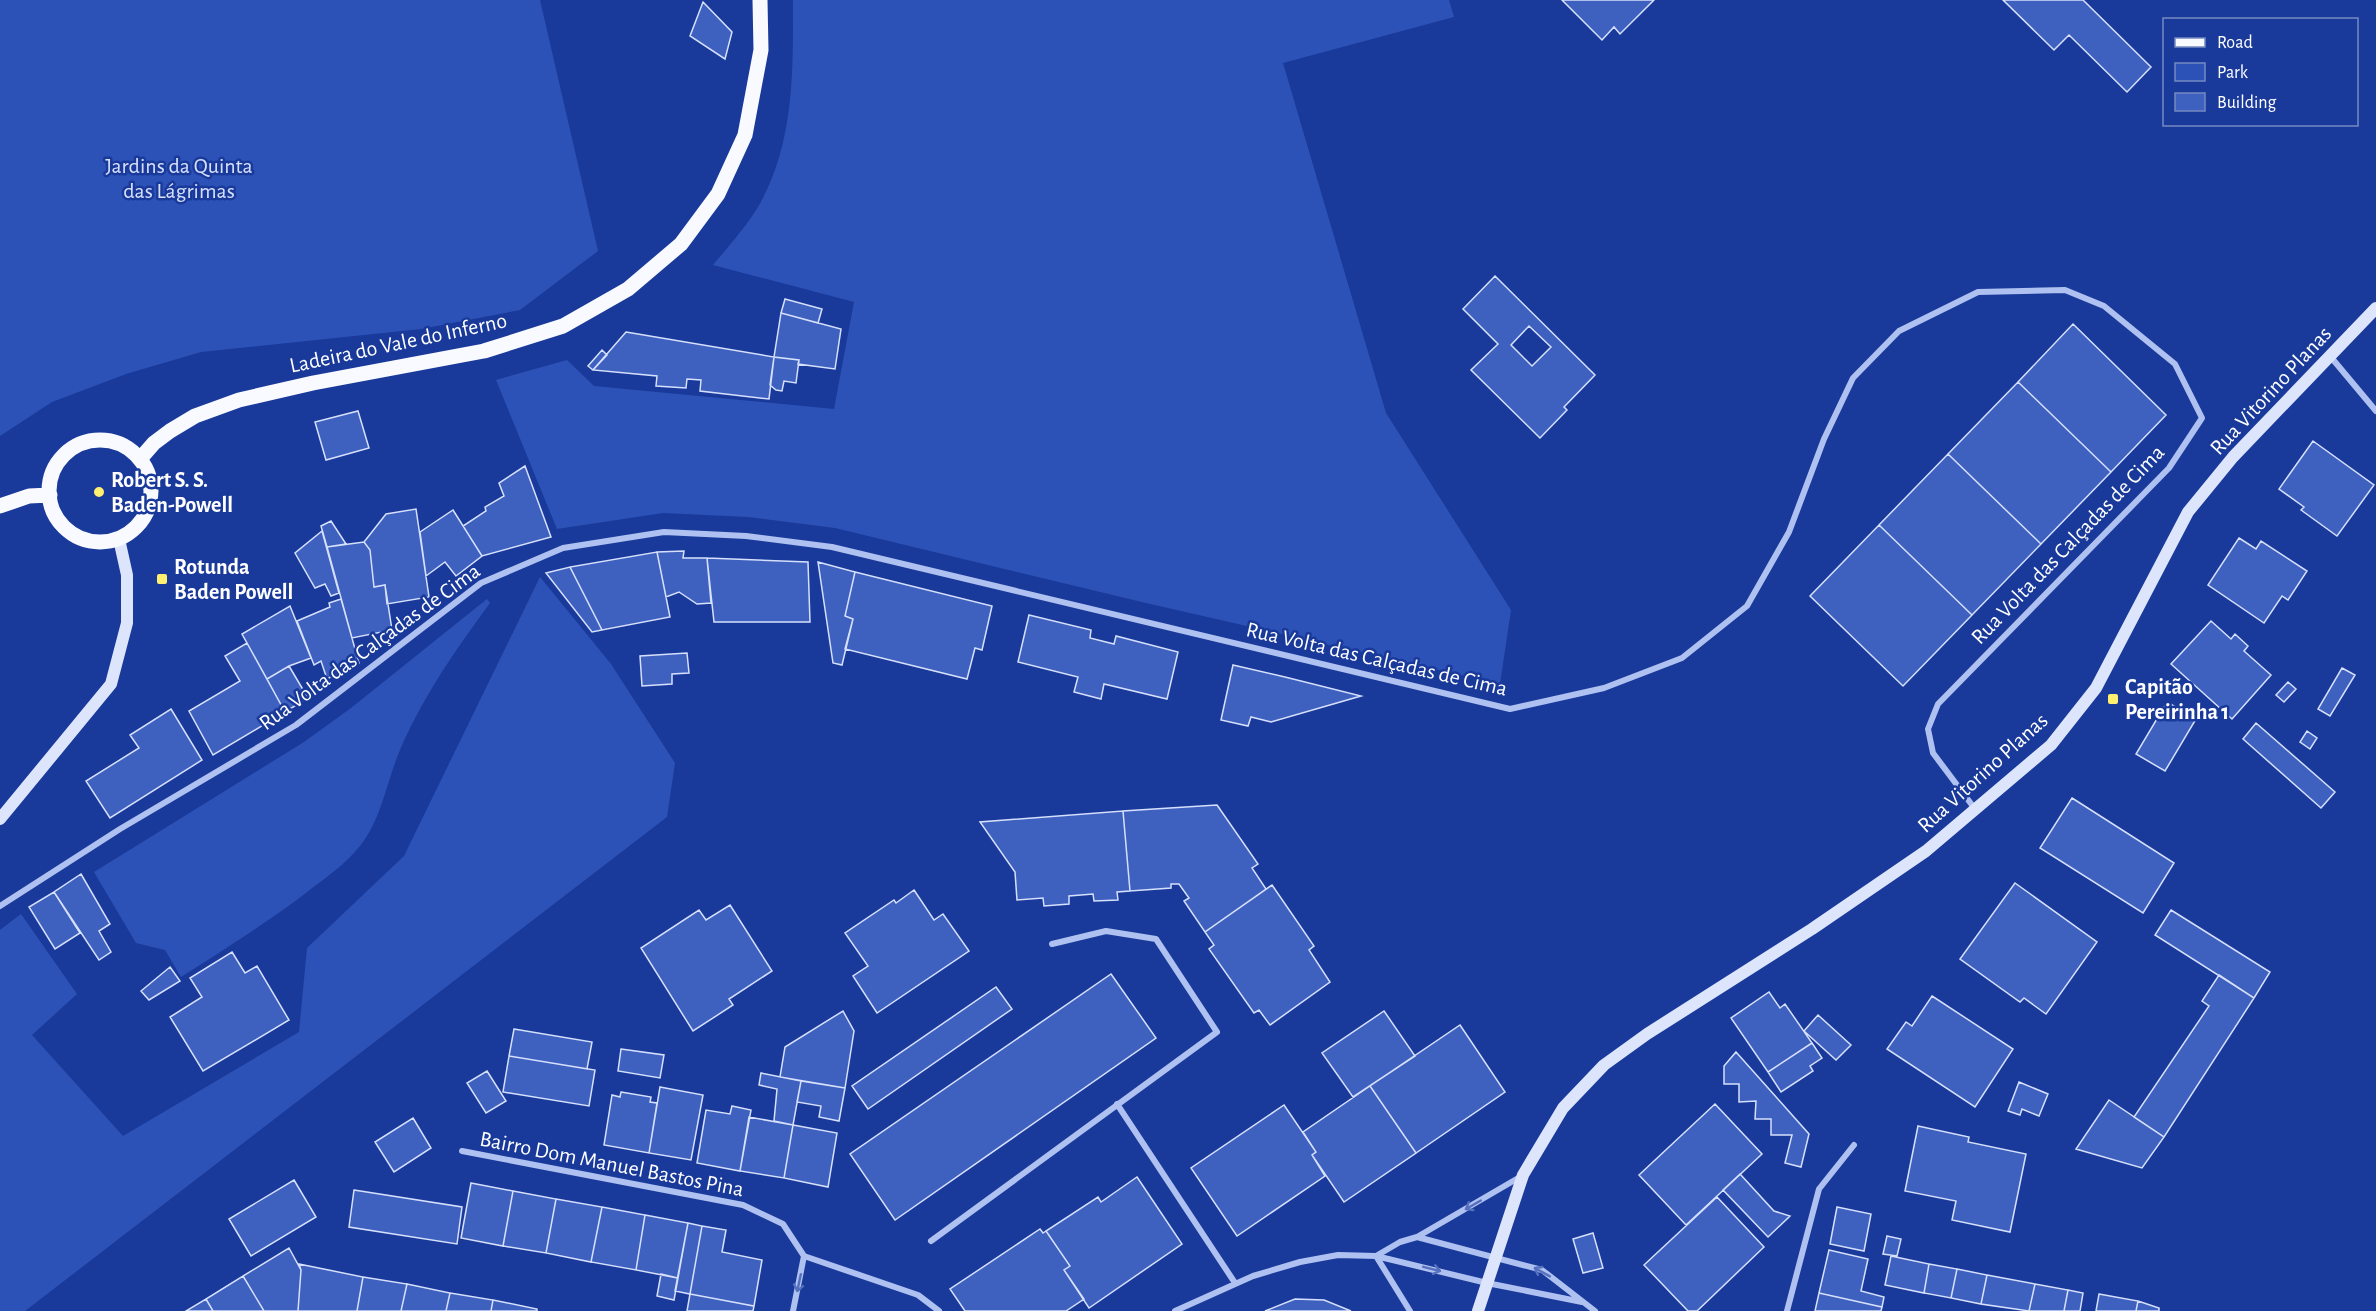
<svg xmlns="http://www.w3.org/2000/svg" width="2376" height="1311" viewBox="0 0 2376 1311" font-family="'Alegreya Sans',sans-serif">
  <rect width="100%" height="100%" fill="#193a9a"/>
  <!-- green -->
  <path fill="#2d52b7" d="M 0,0 L 540,0 L 598,251 L 520,310 L 421,329 L 201,352 L 126,374 L 52,402 L 0,436 Z
    M 793,0 L 1449,0 L 1454,17 L 1283,63 L 1386,413 L 1511,610 L 1500,684 L 1146,603 L 835,528 L 748,517 L 663,513 L 557,529 L 496,380 L 567,360 L 594,386 L 834,409 L 854,302 L 713,265 C 728,247 745,228 758,207 C 795,143 793,71 793,0 Z
    M 540,577 L 611,664 L 675,763 L 667,817 L 25,1311 L 0,1311 L 0,930 L 21,914 L 77,994 L 32,1035 L 123,1136 L 299,1032 L 307,948 L 404,856 Z
    M 487,599 L 490,603 C 456,649 426,692 402,745 C 387,778 383,817 360,846 C 344,866 322,880 302,896 C 263,925 222,951 181,977 L 165,950 L 136,943 L 94,872 L 304,742 L 351,708 Z"/>
  <!-- building -->
  <path fill="#3e60bf" stroke="#d6e0fc" stroke-width="1.5" fill-rule="evenodd" d="M 1562,0 L 1654,0 L 1620,34 L 1614,27 L 1602,40 Z
    M 2003,0 L 2083,0 L 2151,67 L 2127,92 L 2069,35 L 2054,50 Z
    M 703,2 L 732,32 L 725,59 L 690,36 Z
    M 1495,276 L 1595,375 L 1564,407 L 1567,410 L 1540,438 L 1471,370 L 1498,344 L 1463,309 ZM 1529,326 L 1551,347 L 1532,366 L 1511,345 Z
    M 785,299 L 822,309 L 818,323 L 781,313 Z
    M 781,313 L 841,329 L 835,369 L 798,364 L 799,360 L 774,357 Z
    M 2073,324 L 2166,415 L 2111,472 L 2018,382 Z
    M 626,332 L 774,357 L 769,399 L 700,391 L 701,380 L 687,379 L 686,388 L 656,386 L 657,376 L 593,370 Z
    M 602,350 L 607,355 L 593,370 L 588,366 Z
    M 774,357 L 799,360 L 796,383 L 784,381 L 782,391 L 776,390 L 770,385 Z
    M 2018,382 L 2111,472 L 2041,544 L 1948,454 Z
    M 358,411 L 369,448 L 326,460 L 315,422 Z
    M 2313,441 L 2374,485 L 2337,536 L 2301,510 L 2304,507 L 2279,489 Z
    M 1948,454 L 2041,544 L 1972,615 L 1879,525 Z
    M 525,466 L 551,537 L 482,556 L 463,526 L 486,511 L 485,507 L 504,496 L 499,483 Z
    M 416,509 L 429,597 L 387,604 L 385,585 L 374,587 L 370,550 L 364,542 L 386,514 Z
    M 453,510 L 482,556 L 456,576 L 445,562 L 426,576 L 420,532 Z
    M 331,521 L 346,544 L 327,547 L 321,526 Z
    M 1879,525 L 1972,615 L 1903,686 L 1810,596 Z
    M 322,531 L 339,593 L 331,596 L 325,584 L 315,588 L 295,553 Z
    M 2239,538 L 2256,549 L 2261,541 L 2307,571 L 2288,600 L 2282,596 L 2264,623 L 2208,585 Z
    M 364,542 L 370,550 L 374,587 L 385,585 L 392,630 L 352,638 L 327,547 Z
    M 684,551 L 683,558 L 707,558 L 711,603 L 697,604 L 679,592 L 666,597 L 657,552 Z
    M 657,552 L 670,617 L 602,630 L 570,567 Z
    M 707,558 L 808,562 L 810,622 L 714,622 Z
    M 818,562 L 855,572 L 845,616 L 853,619 L 842,665 L 833,663 Z
    M 570,567 L 602,630 L 592,632 L 546,573 Z
    M 855,572 L 992,606 L 982,650 L 975,648 L 967,679 L 845,649 L 853,619 L 845,616 Z
    M 341,599 L 359,663 L 327,679 L 321,661 L 314,665 L 297,621 L 330,607 L 329,603 Z
    M 290,606 L 311,658 L 289,666 L 267,679 L 242,634 Z
    M 1029,615 L 1091,630 L 1090,638 L 1114,644 L 1116,636 L 1178,652 L 1167,699 L 1104,684 L 1101,699 L 1074,692 L 1078,677 L 1018,662 Z
    M 2211,621 L 2231,639 L 2235,634 L 2248,646 L 2244,651 L 2271,675 L 2232,719 L 2171,664 Z
    M 247,643 L 285,712 L 213,755 L 189,711 L 240,681 L 225,656 Z
    M 687,653 L 689,673 L 672,674 L 672,684 L 642,686 L 640,656 Z
    M 1233,665 L 1285,677 L 1361,696 L 1271,722 L 1251,717 L 1248,726 L 1221,720 Z
    M 289,666 L 308,698 L 285,712 L 267,679 Z
    M 2342,668 L 2355,675 L 2330,716 L 2318,709 Z
    M 2288,682 L 2296,689 L 2284,702 L 2276,695 Z
    M 2167,702 L 2196,719 L 2165,771 L 2136,754 Z
    M 171,709 L 202,760 L 110,818 L 86,781 L 139,748 L 130,735 Z
    M 2256,723 L 2335,792 L 2321,808 L 2243,739 Z
    M 2307,731 L 2317,738 L 2310,749 L 2300,742 Z
    M 2072,798 L 2174,863 L 2143,913 L 2040,848 Z
    M 1217,805 L 1258,864 L 1252,868 L 1266,889 L 1205,932 L 1184,901 L 1189,898 L 1179,884 L 1171,884 L 1171,888 L 1130,891 L 1123,811 Z
    M 1123,811 L 1130,891 L 1117,892 L 1118,900 L 1094,901 L 1093,894 L 1069,896 L 1069,904 L 1044,906 L 1043,898 L 1017,900 L 1015,872 L 980,822 Z
    M 81,874 L 110,924 L 99,931 L 111,952 L 99,960 L 54,892 Z
    M 2015,883 L 2097,942 L 2046,1014 L 2024,998 L 2020,1002 L 1960,959 Z
    M 1272,885 L 1314,946 L 1309,950 L 1330,982 L 1270,1025 L 1259,1010 L 1254,1013 L 1209,949 L 1214,945 L 1205,932 Z
    M 914,890 L 934,920 L 943,914 L 969,951 L 877,1013 L 853,976 L 868,966 L 845,933 L 894,900 L 896,903 Z
    M 54,892 L 80,933 L 55,949 L 29,907 Z
    M 730,905 L 772,971 L 729,999 L 733,1005 L 693,1031 L 641,948 L 699,910 L 706,920 Z
    M 2171,910 L 2270,972 L 2254,998 L 2155,935 Z
    M 232,952 L 245,973 L 257,966 L 289,1020 L 203,1071 L 170,1017 L 202,997 L 190,978 Z
    M 170,967 L 180,981 L 149,1000 L 141,991 Z
    M 1111,974 L 1156,1038 L 895,1220 L 850,1154 Z
    M 2219,975 L 2254,998 L 2164,1137 L 2134,1117 L 2209,1006 L 2202,1001 Z
    M 996,987 L 1012,1009 L 868,1109 L 852,1086 Z
    M 1769,992 L 1780,1008 L 1785,1004 L 1812,1043 L 1768,1072 L 1731,1018 Z
    M 1932,996 L 2013,1049 L 1975,1107 L 1887,1049 L 1906,1022 L 1912,1026 Z
    M 843,1011 L 854,1031 L 845,1088 L 780,1077 L 785,1047 Z
    M 1384,1011 L 1415,1056 L 1353,1097 L 1322,1053 Z
    M 1818,1015 L 1851,1045 L 1836,1060 L 1804,1031 Z
    M 1460,1025 L 1505,1092 L 1416,1153 L 1370,1086 Z
    M 514,1029 L 592,1042 L 587,1069 L 509,1056 Z
    M 1812,1043 L 1822,1058 L 1810,1066 L 1813,1071 L 1781,1092 L 1768,1072 Z
    M 621,1049 L 664,1055 L 660,1078 L 618,1071 Z
    M 1736,1052 L 1809,1134 L 1801,1167 L 1785,1163 L 1792,1135 L 1771,1135 L 1771,1119 L 1755,1119 L 1756,1101 L 1739,1102 L 1739,1084 L 1724,1084 L 1724,1066 Z
    M 509,1056 L 595,1070 L 589,1106 L 503,1092 Z
    M 487,1071 L 506,1101 L 486,1113 L 467,1083 Z
    M 761,1073 L 801,1081 L 793,1125 L 774,1121 L 777,1089 L 759,1085 Z
    M 801,1081 L 845,1088 L 839,1121 L 819,1117 L 821,1106 L 797,1102 Z
    M 2019,1082 L 2048,1094 L 2039,1116 L 2022,1109 L 2020,1115 L 2008,1111 Z
    M 1370,1086 L 1416,1153 L 1344,1202 L 1312,1155 L 1316,1152 L 1303,1132 Z
    M 660,1087 L 703,1095 L 691,1160 L 649,1153 Z
    M 621,1092 L 651,1097 L 650,1102 L 657,1103 L 649,1153 L 604,1145 L 612,1095 L 620,1097 Z
    M 2109,1100 L 2164,1137 L 2142,1168 L 2076,1149 Z
    M 1715,1104 L 1762,1154 L 1686,1225 L 1639,1175 Z
    M 1284,1105 L 1316,1152 L 1312,1155 L 1325,1176 L 1237,1236 L 1191,1168 Z
    M 732,1106 L 751,1110 L 740,1171 L 697,1163 L 706,1110 L 730,1114 Z
    M 749,1117 L 793,1125 L 784,1178 L 740,1171 Z
    M 413,1118 L 431,1148 L 394,1172 L 375,1142 Z
    M 793,1125 L 837,1133 L 828,1187 L 784,1178 Z
    M 1918,1126 L 1969,1137 L 1968,1142 L 2026,1154 L 2010,1232 L 1952,1220 L 1956,1201 L 1905,1191 Z
    M 1740,1174 L 1774,1211 L 1790,1216 L 1768,1237 L 1723,1190 Z
    M 1137,1177 L 1182,1244 L 1089,1308 L 1064,1270 L 1070,1266 L 1046,1231 L 1098,1197 L 1101,1202 Z
    M 294,1180 L 316,1217 L 251,1256 L 229,1219 Z
    M 471,1183 L 513,1191 L 503,1246 L 461,1238 Z
    M 354,1190 L 462,1207 L 457,1244 L 349,1227 Z
    M 513,1191 L 556,1199 L 546,1253 L 503,1246 Z
    M 1717,1197 L 1764,1247 L 1697,1311 L 1688,1311 L 1644,1265 Z
    M 556,1199 L 602,1207 L 591,1262 L 546,1253 Z
    M 602,1207 L 645,1215 L 636,1270 L 591,1262 Z
    M 1837,1207 L 1871,1214 L 1864,1251 L 1830,1244 Z
    M 645,1215 L 688,1223 L 678,1278 L 636,1270 Z
    M 688,1223 L 702,1226 L 690,1294 L 675,1291 Z
    M 702,1226 L 726,1230 L 722,1252 L 762,1260 L 754,1306 L 690,1294 Z
    M 1040,1229 L 1043,1233 L 1046,1231 L 1070,1266 L 1064,1270 L 1084,1299 L 1066,1311 L 965,1311 L 950,1289 Z
    M 1593,1233 L 1603,1268 L 1583,1273 L 1573,1239 Z
    M 1887,1236 L 1901,1239 L 1897,1256 L 1883,1254 Z
    M 289,1248 L 301,1270 L 298,1311 L 264,1311 L 243,1276 Z
    M 1829,1250 L 1868,1259 L 1861,1291 L 1884,1297 L 1882,1307 L 1819,1293 Z
    M 1891,1256 L 1929,1264 L 1924,1293 L 1885,1285 Z
    M 299,1264 L 363,1277 L 357,1311 L 298,1311 L 301,1270 Z
    M 1929,1264 L 1957,1269 L 1951,1298 L 1924,1293 Z
    M 1957,1269 L 1987,1275 L 1981,1304 L 1951,1298 Z
    M 661,1274 L 678,1278 L 674,1300 L 657,1296 Z
    M 1987,1275 L 2035,1284 L 2029,1311 L 1981,1304 Z
    M 243,1276 L 264,1311 L 213,1311 L 206,1299 Z
    M 363,1277 L 407,1284 L 401,1311 L 357,1311 Z
    M 407,1284 L 450,1293 L 446,1311 L 401,1311 Z
    M 2035,1284 L 2068,1290 L 2064,1311 L 2029,1311 Z
    M 2068,1290 L 2083,1293 L 2080,1311 L 2064,1311 Z
    M 450,1293 L 493,1300 L 491,1311 L 446,1311 Z
    M 1819,1293 L 1882,1307 L 1881,1311 L 1815,1311 Z
    M 690,1294 L 754,1306 L 753,1311 L 687,1311 Z
    M 2099,1294 L 2138,1301 L 2136,1311 L 2096,1311 Z
    M 206,1299 L 213,1311 L 186,1311 Z
    M 1295,1299 L 1324,1300 L 1351,1311 L 1265,1311 Z
    M 493,1300 L 537,1309 L 537,1311 L 491,1311 Z
    M 2138,1301 L 2159,1308 L 2159,1311 L 2136,1311 Z"/>
  <g fill="none" stroke-linecap="round" stroke-linejoin="round">
    <!-- street -->
    <path stroke="#afc1f1" stroke-width="6" d="M 2330,356 L 2376,411
      M 0,906 L 120,829 L 296,725 L 481,583 L 563,548 L 664,532 L 746,536 L 832,547 L 1510,709 L 1604,688 L 1682,658 L 1747,606 L 1789,532 L 1824,439 L 1853,378 L 1899,331 L 1978,292 L 2065,290 L 2104,306 L 2175,364 L 2202,418 L 2169,468 L 1938,704 L 1928,729 L 1933,753 L 1975,809
      M 1117,1104 L 1235,1283
      M 462,1151 L 743,1205 L 783,1224 L 804,1256 L 918,1295 L 939,1311
      M 1417,1237 L 1542,1270 L 1595,1311
      M 931,1241 L 1217,1032 L 1156,939 L 1106,931 L 1052,944
      M 1376,1256 L 1487,1283 L 1582,1302
      M 1376,1256 L 1410,1311
      M 793,1311 L 804,1256
      M 1175,1311 L 1253,1276 L 1300,1262 L 1338,1255 L 1376,1256 L 1400,1242 L 1417,1237 L 1520,1177
      M 1787,1311 L 1819,1189 L 1854,1145"/>
    <!-- secondary -->
    <path stroke="#dde5fc" stroke-width="12" d="M 0,819 L 111,684 L 127,623 L 127,575 L 119,539
      M 1478,1311 L 1523,1175 L 1563,1108 L 1604,1065 L 1647,1034 L 1812,929 L 1926,851 L 2051,745 L 2096,688 L 2188,512 L 2233,457 L 2376,308"/>
    <!-- primary -->
    <path stroke="#f9faff" stroke-width="15" d="M49 491a51 51 0 1 1 102 0a51 51 0 1 1-102 0Z
      M 140,459 L 154,443 L 170,431 L 195,416 L 239,400 L 313,383 L 484,351 L 563,326 L 628,289 L 681,244 L 718,194 L 745,135 L 761,50 L 760,0
      M 0,506 L 29,496 L 50,495"/>
  </g>
  <!-- one-way arrows -->
  <defs><path id="oneway-shaft" d="M-6 0H5M1.5-3L5.5 0L1.5 3" fill="none" stroke-width="1.6" stroke-linecap="round" stroke-linejoin="round" transform="scale(1.5)"/></defs>
  <g stroke="#5570bd">
    <use href="#oneway-shaft" transform="translate(1473 1205) rotate(150)"/>
    <use href="#oneway-shaft" transform="translate(1432 1269) rotate(14)"/>
    <use href="#oneway-shaft" transform="translate(1542 1272) rotate(-151)"/>
    <use href="#oneway-shaft" transform="translate(799 1283) rotate(102)"/>
  </g>
  <!-- markers -->
  <g fill="#fff06f" stroke="#193a9a" stroke-width="2">
    <circle cx="99" cy="492" r="6"/>
    <rect x="156" y="573" width="12" height="12" rx="3"/>
    <rect x="2107" y="693" width="12" height="12" rx="3"/>
  </g>
  <g text-anchor="middle" stroke-width="5" stroke-linejoin="round" paint-order="stroke">
    <!-- park labels -->
    <g font-size="22" fill="#d6e0fc" stroke="#193a9a">
      <text x="179" y="173">Jardins da Quinta<tspan x="179" dy="25">das Lágrimas</tspan></text>
    </g>
    <!-- street labels -->
    <g font-size="22" fill="#fff" stroke="#193a9a">
      <text transform="translate(398 342) rotate(-12)" y="8">Ladeira do Vale do Inferno</text>
      <text transform="translate(2270 390) rotate(-47)" y="8">Rua Vitorino Planas</text>
      <text transform="translate(2067 544) rotate(-46)" y="8">Rua Volta das Calçadas de Cima</text>
      <text transform="translate(369 646) rotate(-36)" y="8">Rua Volta das Calçadas de Cima</text>
      <text transform="translate(1377 658) rotate(13)" y="8">Rua Volta das Calçadas de Cima</text>
      <text transform="translate(1982 772) rotate(-42)" y="8">Rua Vitorino Planas</text>
      <text transform="translate(612 1163) rotate(11)" y="8">Bairro Dom Manuel Bastos Pina</text>
    </g>
    <!-- poi labels -->
    <g font-size="22" font-weight="bold" fill="#fff" stroke="#193a9a" text-anchor="start">
      <text x="111" y="487">Robert S. S.<tspan x="111" dy="25">Baden-Powell</tspan></text>
      <text x="174" y="574">Rotunda<tspan x="174" dy="25">Baden Powell</tspan></text>
      <text x="2125" y="694">Capitão<tspan x="2125" dy="25">Pereirinha 1</tspan></text>
    </g>
  </g>
  <!-- legend -->
  <rect x="2163" y="18" width="195" height="108" fill="#193a9a" stroke="#7589c2" stroke-width="1.5"/>
  <rect x="2175" y="38" width="30" height="9" fill="#f9faff" stroke="#7589c2" stroke-width="1.5"/>
  <text x="2217" y="48" font-size="18" fill="#ffffff">Road</text>
  <rect x="2175" y="63" width="30" height="18" fill="#2d52b7" stroke="#7589c2" stroke-width="1.5"/>
  <text x="2217" y="78" font-size="18" fill="#ffffff">Park</text>
  <rect x="2175" y="93" width="30" height="18" fill="#3e60bf" stroke="#7589c2" stroke-width="1.5"/>
  <text x="2217" y="108" font-size="18" fill="#ffffff">Building</text>
</svg>
